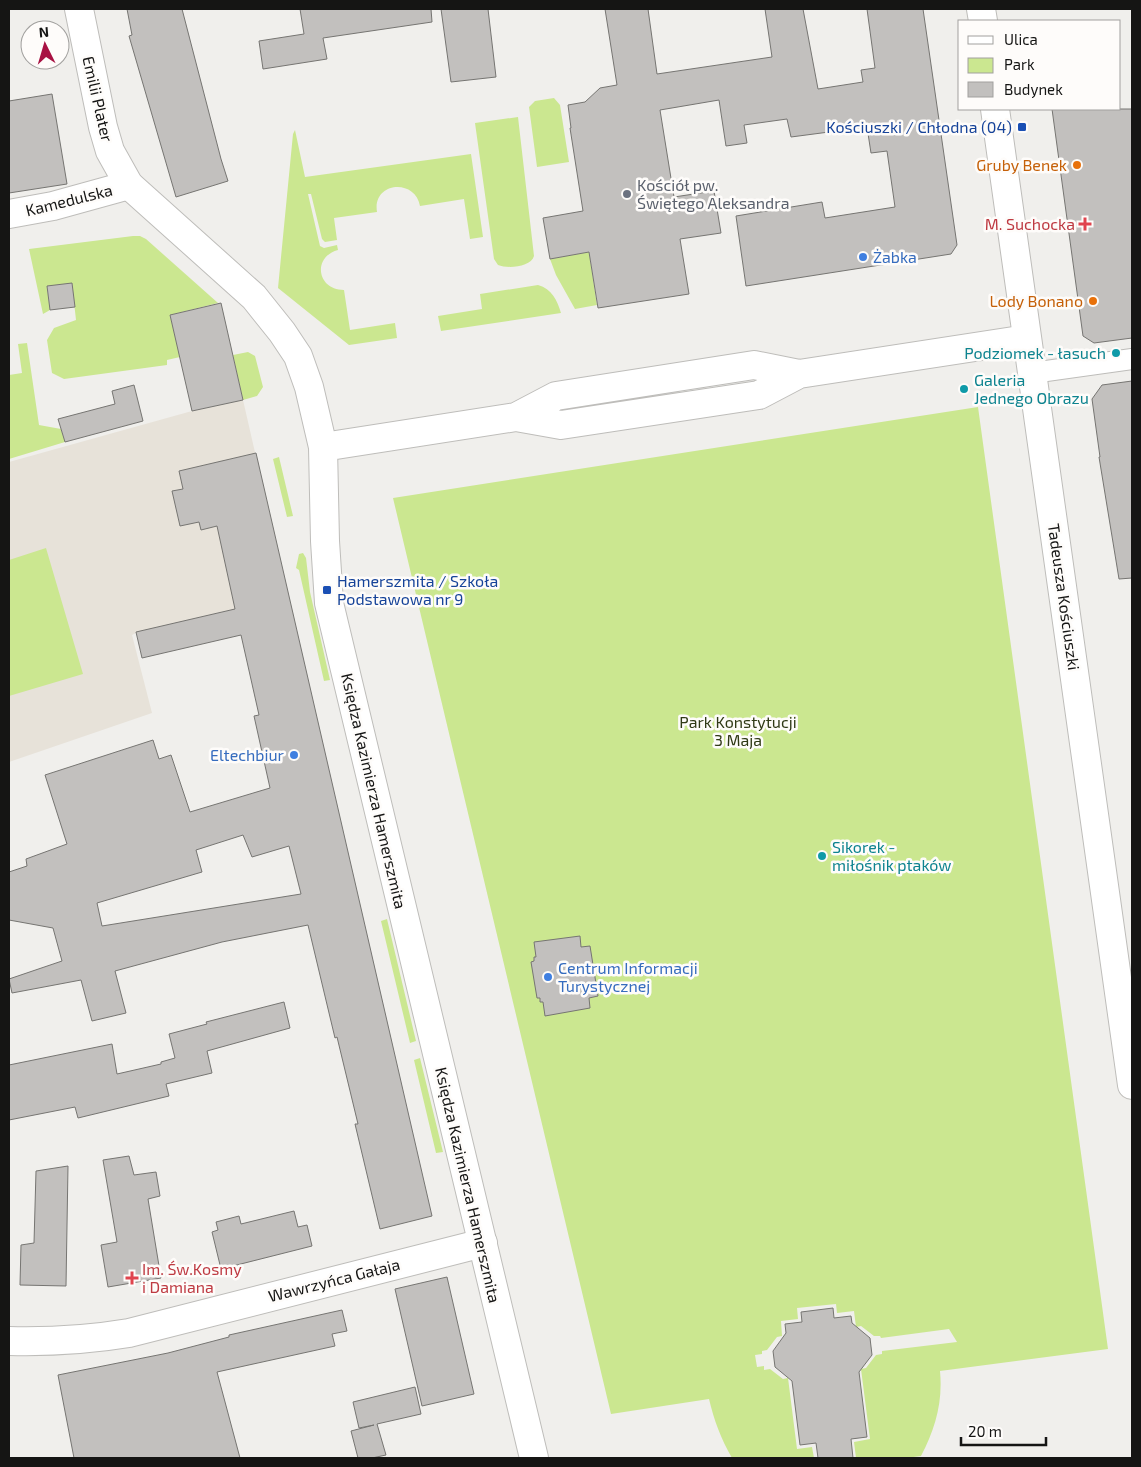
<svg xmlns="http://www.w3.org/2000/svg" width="1141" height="1467" viewBox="0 0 1141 1467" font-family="'Exo 2',sans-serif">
  <rect width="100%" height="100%" fill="#f0efec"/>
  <!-- built -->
  <path fill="#e7e2d9" d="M 243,400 L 290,605 L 225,611 L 136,633 L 132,635 L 152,713 L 9,762 L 9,462 L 192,411 Z"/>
  <!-- green -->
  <path fill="#cbe790" d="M 554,98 L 560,105 L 569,162 L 537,167 L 529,107 L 535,101 Z
    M 518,117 L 534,256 C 531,267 508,269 498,265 L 494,259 L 475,123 Z
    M 295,130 L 305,177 L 471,154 L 483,237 L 470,239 L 464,199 L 420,206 C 415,178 372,182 377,212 L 334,218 L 337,240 L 325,242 L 322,239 L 311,194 L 308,194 L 320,246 L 324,248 L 337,245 L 338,250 C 312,257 317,290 344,290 L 350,330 L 395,323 L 397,338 L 349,345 L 278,288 L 293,134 Z
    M 133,236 L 140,236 L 146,239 L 218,303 L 170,315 L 180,357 L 167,360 L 167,365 L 64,379 L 52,373 L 47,340 L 54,328 L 76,320 L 72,284 L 47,287 L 50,310 L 43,314 L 29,249 Z
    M 589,252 L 597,305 L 575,309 L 556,275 L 550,259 Z
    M 538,285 C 552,289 557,300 561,313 L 441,331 L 438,316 L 482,309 L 480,294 Z
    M 27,343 L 39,425 L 61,429 L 65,442 L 9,459 L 9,375 L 22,373 L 18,344 Z
    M 248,352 L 255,356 L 263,387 L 257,396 L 243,400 L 233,355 Z
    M 978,407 L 1108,1349 L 940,1371 C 943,1403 935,1429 921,1456 L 906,1458 L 856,1458 L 854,1442 L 870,1439 L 861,1369 L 866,1368 L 876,1355 L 882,1354 L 882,1351 L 957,1342 L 949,1329 L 881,1338 L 880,1336 L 874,1336 L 861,1326 L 856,1327 L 854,1311 L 837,1313 L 836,1304 L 797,1308 L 798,1319 L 781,1321 L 782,1336 L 777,1337 L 767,1350 L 762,1351 L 762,1354 L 755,1355 L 757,1367 L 764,1366 L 764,1370 L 770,1369 L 783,1379 L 788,1378 L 797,1449 L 812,1447 L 814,1458 L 732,1458 C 721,1439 714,1420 709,1399 L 611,1414 L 393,498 Z
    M 279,457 L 293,516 L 287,517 L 273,459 Z
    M 46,548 L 83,674 L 9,696 L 9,560 Z
    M 303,553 L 306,558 L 310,592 L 330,680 L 324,681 L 299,570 L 296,568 L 299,554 Z
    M 387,919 L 416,1041 L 410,1043 L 381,921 Z
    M 420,1058 L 443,1152 L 436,1153 L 414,1060 Z"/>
  <!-- building -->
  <path fill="#c2c0be" stroke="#767572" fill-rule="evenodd" d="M 127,9 L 182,9 L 221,159 L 228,181 L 176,197 L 129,36 L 132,35 Z
    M 300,9 L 431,9 L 432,22 L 323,38 L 327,59 L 263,69 L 259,41 L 304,34 Z
    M 441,9 L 488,9 L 496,77 L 451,82 Z
    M 605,9 L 648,9 L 657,74 L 772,57 L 765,9 L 803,9 L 818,89 L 863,82 L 861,70 L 875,68 L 867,9 L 923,9 L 957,245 L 951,254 L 746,286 L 736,216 L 822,202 L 825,218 L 895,207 L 887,151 L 871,153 L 867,127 L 791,137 L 787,119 L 744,125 L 747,143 L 726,146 L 719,100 L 660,110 L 674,197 L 714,191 L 721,233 L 680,239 L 689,294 L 598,308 L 589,252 L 550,259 L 543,218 L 583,211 L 570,128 L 571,128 L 568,105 L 585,102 L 600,88 L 617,85 Z
    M 52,94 L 67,184 L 9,193 L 9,101 Z
    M 1052,109 L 1132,109 L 1132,338 L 1094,343 L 1083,336 Z
    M 72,283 L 75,307 L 50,310 L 47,286 Z
    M 221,303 L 243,400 L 192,411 L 170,315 Z
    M 1132,381 L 1132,578 L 1119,579 L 1099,457 L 1100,457 L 1092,399 L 1102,385 Z
    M 134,385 L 143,421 L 65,442 L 58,419 L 115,404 L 112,391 Z
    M 256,453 L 432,1216 L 380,1229 L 355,1124 L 358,1124 L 337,1037 L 335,1038 L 308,925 L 222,942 L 115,971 L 126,1013 L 92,1021 L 81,980 L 12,993 L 9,979 L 62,961 L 53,928 L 9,920 L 9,872 L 27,866 L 26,859 L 67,844 L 45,775 L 153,740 L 159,759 L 171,755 L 190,812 L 270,788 L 254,716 L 259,715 L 241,635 L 142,658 L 136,632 L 235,609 L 217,526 L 201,530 L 199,522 L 180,526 L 172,491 L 183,489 L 179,471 ZM 243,835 L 252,857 L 289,846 L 301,894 L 102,926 L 97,903 L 202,872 L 196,850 Z
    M 580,936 L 581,947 L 590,946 L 598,996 L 589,998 L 590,1008 L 545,1016 L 543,1002 L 540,1002 L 540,998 L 537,998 L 531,962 L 534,961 L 534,957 L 536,957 L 534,942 Z
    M 284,1002 L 290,1028 L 207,1051 L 212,1073 L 166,1084 L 169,1096 L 78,1118 L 75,1107 L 9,1120 L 9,1065 L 112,1044 L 117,1074 L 161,1064 L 161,1062 L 175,1058 L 169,1034 L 207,1024 L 206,1022 Z
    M 129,1156 L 134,1175 L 156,1172 L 160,1196 L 148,1199 L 161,1278 L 108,1287 L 101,1245 L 117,1242 L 103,1160 Z
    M 68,1166 L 66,1286 L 20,1285 L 21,1245 L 34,1243 L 36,1171 Z
    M 294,1211 L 298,1227 L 307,1225 L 312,1246 L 221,1269 L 212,1232 L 218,1230 L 216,1222 L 239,1216 L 241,1224 Z
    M 447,1277 L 474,1394 L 422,1406 L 395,1289 Z
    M 833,1308 L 834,1318 L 851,1316 L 852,1323 L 870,1338 L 872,1355 L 859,1372 L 867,1437 L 851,1439 L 853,1458 L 818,1458 L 816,1443 L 800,1445 L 792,1381 L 775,1367 L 773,1351 L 786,1333 L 785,1324 L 802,1322 L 801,1312 Z
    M 342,1310 L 347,1331 L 332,1334 L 335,1346 L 217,1372 L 240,1458 L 74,1458 L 58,1375 L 168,1353 L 229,1337 L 229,1335 Z
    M 415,1387 L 421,1414 L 377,1424 L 386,1455 L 372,1458 L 358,1458 L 351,1431 L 374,1425 L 359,1428 L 353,1402 Z"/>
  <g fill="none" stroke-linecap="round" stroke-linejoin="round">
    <!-- pedestrian casing -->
    <g stroke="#bebdba" stroke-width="22">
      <path id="pedestrian" d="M 1032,373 L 1132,359"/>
    </g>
    <!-- minor casing -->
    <g stroke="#bebdba" stroke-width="30">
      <path id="minor" d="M 9,214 L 53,206 L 129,185
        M 9,1341 C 51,1342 87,1340 129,1333 L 483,1243"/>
    </g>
    <!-- tertiary casing -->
    <g stroke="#bebdba" stroke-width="30">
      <path id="tertiary" d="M 79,9 L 103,127 L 110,151 L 129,185 L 254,297 L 282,332 L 298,356 L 309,387 L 323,447 L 325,541 L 329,603 L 534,1458
        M 981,9 L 983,21
        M 995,109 L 1132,1085
        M 516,417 L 561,425 L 759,395 L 799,374 L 1027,339
        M 323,447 L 516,417 L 556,396 L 754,365 L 799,374"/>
    </g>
    <!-- pedestrian -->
    <use href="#pedestrian" stroke="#fff" stroke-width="20"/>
    <!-- minor -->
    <use href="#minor" stroke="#fff" stroke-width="28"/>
    <!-- tertiary -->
    <use href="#tertiary" stroke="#fff" stroke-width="28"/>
  </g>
  <!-- markers -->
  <g fill="#1a4fb4" stroke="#fefcfa" stroke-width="2">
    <rect x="1017" y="122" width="10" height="10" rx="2.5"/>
    <rect x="322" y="585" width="10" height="10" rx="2.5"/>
  </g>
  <g fill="#e8710a" stroke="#fefcfa" stroke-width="2">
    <circle cx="1077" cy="165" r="5"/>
    <circle cx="1093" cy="301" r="5"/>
  </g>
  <circle fill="#6b7280" stroke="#fefcfa" stroke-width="2" cx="627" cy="194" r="5"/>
  <g fill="#e0444e" stroke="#fefcfa" stroke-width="2">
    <path d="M1082.5 216.5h5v5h5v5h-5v5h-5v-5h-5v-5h5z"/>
    <path d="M129.5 1270.5h5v5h5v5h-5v5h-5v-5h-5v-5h5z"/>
  </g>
  <g fill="#3f7fe0" stroke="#fefcfa" stroke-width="2">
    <circle cx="863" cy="257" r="5"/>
    <circle cx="294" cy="755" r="5"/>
    <circle cx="548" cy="977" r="5"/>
  </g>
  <g fill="#0f9aa8" stroke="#fefcfa" stroke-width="2">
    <circle cx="1116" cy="353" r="5"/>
    <circle cx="964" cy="389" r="5"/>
    <circle cx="822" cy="856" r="5"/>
  </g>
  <g text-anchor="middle" stroke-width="5" stroke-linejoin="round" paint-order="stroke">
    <!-- street labels -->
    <g font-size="16" fill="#151514" stroke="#fefcfa">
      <text transform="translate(98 99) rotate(77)" y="6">Emilii Plater</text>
      <text transform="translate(69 200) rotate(-14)" y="6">Kamedulska</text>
      <text transform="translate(1064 597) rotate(82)" y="6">Tadeusza Kościuszki</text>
      <text transform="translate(374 791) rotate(77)" y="6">Księdza Kazimierza Hamerszmita</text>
      <text transform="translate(468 1185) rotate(77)" y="6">Księdza Kazimierza Hamerszmita</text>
      <text transform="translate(334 1280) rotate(-14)" y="6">Wawrzyńca Gałaja</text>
    </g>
    <!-- transit labels -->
    <g font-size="16" fill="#164399" stroke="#fefcfa" text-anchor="end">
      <text x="1012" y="133">Kościuszki / Chłodna (04)</text>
      <text x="337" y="587" text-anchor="start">Hamerszmita / Szkoła<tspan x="337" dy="18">Podstawowa nr 9</tspan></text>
    </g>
    <!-- food labels -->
    <g font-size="16" fill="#c56008" stroke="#fefcfa" text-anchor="end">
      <text x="1067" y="171">Gruby Benek</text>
      <text x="1083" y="307">Lody Bonano</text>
    </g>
    <!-- worship labels -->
    <g font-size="16" fill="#5b616d" stroke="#fefcfa" text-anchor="start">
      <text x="637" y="191">Kościół pw.<tspan x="637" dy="18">Świętego Aleksandra</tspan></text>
    </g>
    <!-- health labels -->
    <g font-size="16" fill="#be3a42" stroke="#fefcfa" text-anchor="end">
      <text x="1075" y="230">M. Suchocka</text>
      <text x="142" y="1275" text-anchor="start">Im. Św.Kosmy<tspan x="142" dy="18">i Damiana</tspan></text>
    </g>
    <!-- shop labels -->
    <g font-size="16" fill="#366cbe" stroke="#fefcfa" text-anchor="start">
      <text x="873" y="263">Żabka</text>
      <text x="284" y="761" text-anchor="end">Eltechbiur</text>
      <text x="558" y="974">Centrum Informacji<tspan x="558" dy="18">Turystycznej</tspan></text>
    </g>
    <!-- culture labels -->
    <g font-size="16" fill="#0d838f" stroke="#fefcfa" text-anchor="start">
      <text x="1106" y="359" text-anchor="end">Podziomek - łasuch</text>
      <text x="974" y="386">Galeria<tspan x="974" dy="18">Jednego Obrazu</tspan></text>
      <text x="832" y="853">Sikorek -<tspan x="832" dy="18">miłośnik ptaków</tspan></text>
    </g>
    <!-- park labels -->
    <g font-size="16" fill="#303a16" stroke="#fefcfa">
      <text x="738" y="728">Park Konstytucji<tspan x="738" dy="18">3 Maja</tspan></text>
    </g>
  </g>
  <!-- border -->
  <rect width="1141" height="1467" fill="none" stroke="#151514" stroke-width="20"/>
  <!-- legend -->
  <rect x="958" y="20" width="162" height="90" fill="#fefcfa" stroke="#a1a09e"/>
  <rect x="968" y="36" width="25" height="8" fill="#ffffff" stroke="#a1a09e"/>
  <text x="1004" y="45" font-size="15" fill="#151514">Ulica</text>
  <rect x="968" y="58" width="25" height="15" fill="#cbe790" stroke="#a1a09e"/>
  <text x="1004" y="70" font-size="15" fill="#151514">Park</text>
  <rect x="968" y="82" width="25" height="15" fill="#c2c0be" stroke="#a1a09e"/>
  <text x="1004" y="95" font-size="15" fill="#151514">Budynek</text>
  <!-- north arrow -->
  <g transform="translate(45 45) rotate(355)"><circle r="24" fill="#fefcfa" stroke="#a1a09e"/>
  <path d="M0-4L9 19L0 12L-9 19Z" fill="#a81142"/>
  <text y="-8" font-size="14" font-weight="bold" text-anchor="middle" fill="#151514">N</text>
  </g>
  <!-- scale -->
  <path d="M961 1437v8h85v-8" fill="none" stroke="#151514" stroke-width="2.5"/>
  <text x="968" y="1437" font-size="15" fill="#151514" stroke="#fefcfa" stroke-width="4" paint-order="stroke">20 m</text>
</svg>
